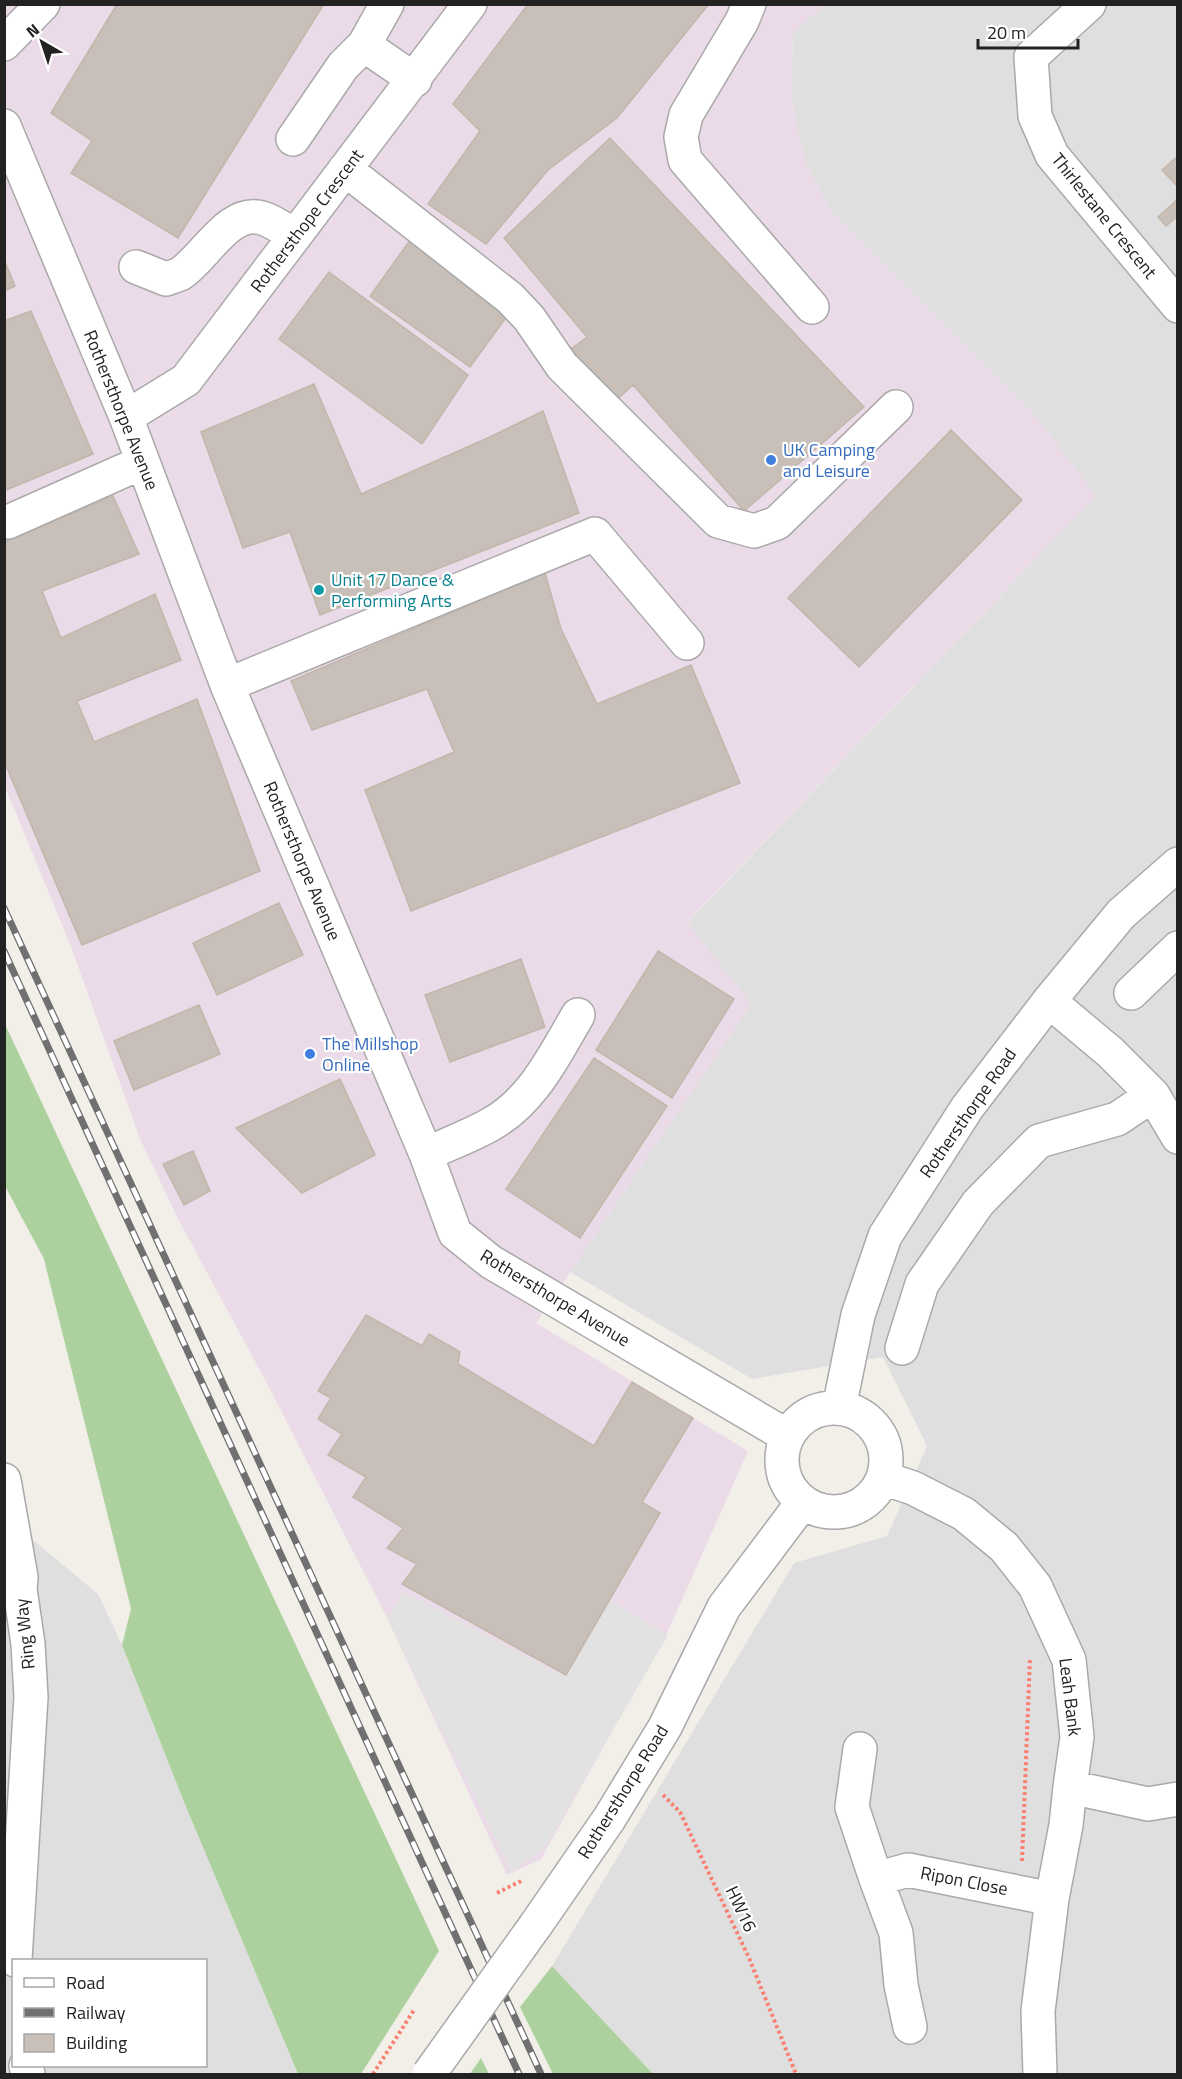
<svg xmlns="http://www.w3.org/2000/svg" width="1182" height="2079" font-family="'Titillium Web',sans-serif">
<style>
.residential{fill:#e0dfdf;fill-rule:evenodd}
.industrial{fill:#ebdbe8}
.forest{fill:#add19e}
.parking{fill:#e2e2e2}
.building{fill:#c7bfb8;stroke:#c4b6ab;stroke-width:1.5}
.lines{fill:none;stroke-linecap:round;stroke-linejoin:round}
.minor-casing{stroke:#a9a9a9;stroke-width:36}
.path{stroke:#fa8072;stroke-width:4;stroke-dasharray:3 3;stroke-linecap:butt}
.minor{stroke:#fff;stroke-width:33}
.rail-casing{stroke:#707070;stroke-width:7}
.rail{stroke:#fff;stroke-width:4.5;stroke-dasharray:14;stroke-linecap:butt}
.minor-bridge-casing{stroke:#a9a9a9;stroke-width:36;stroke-linecap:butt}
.minor-bridge{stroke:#fff;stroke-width:33}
.shop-dot{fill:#3f7fe0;stroke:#fff;stroke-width:2}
.culture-dot{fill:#0f9aa8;stroke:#fff;stroke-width:2}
.labels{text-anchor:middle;stroke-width:4.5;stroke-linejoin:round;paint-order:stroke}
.street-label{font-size:18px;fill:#222;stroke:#fff}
.shop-label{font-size:18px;fill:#366cbe;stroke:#fff;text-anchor:start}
.culture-label{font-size:18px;fill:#0d838f;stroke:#fff;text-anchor:start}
</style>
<rect width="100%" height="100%" fill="#f2efe9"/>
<path class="residential" d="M824,5H1177V2074H653L552,1966L794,1563L887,1536L927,1446L883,1357L752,1379L570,1272L751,1004L687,923L1096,496L1034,414L831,211L805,162L791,98L793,33Z
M4,1516L98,1594L122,1645L184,1802L298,2074H5ZM14,1960H206V2066H14Z"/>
<path class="industrial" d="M4,5H824L793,33L791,98L805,162L831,211L1034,414L1096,496L687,922L751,1004L536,1323L748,1451L669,1629L541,1859L507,1875L387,1618L271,1391L177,1217L140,1139L70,944L5,787Z"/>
<path class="forest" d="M4,1022L439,1951L361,2074H298L184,1802L122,1645L131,1609L44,1259L5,1186Z
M552,1966L653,2074H553L520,2007Z
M481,2058L489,2074H470Z"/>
<path class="parking" d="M404,1592L562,1675L608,1599L668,1635L543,1850L511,1871L387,1618Z"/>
<path class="building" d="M117,4H324L178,238L71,173L92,141L51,113Z
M528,4H709L617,118L548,170L486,244L428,204L480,131L453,104Z
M610,138L864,407L744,511L633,385L610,406L567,352L587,337L504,238Z
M1178,156V187L1162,170Z
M1178,199V216L1166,226L1158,217Z
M413,236L513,308L470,367L370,296Z
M4,259L15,286L4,291Z
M329,272L468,375L422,444L279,339Z
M31,311L93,454L4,491V321Z
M314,384L361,494L490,437L543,411L579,513L320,615L290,532L243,548L201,432Z
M951,430L1022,500L859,667L788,598Z
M113,496L139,554L42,591L61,638L155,594L181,660L77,701L94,742L197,699L260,871L82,945L4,761V542Z
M545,573L561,629L597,704L691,665L740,783L411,911L365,790L454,752L427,689L312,730L291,681Z
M279,903L303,955L217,995L193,943Z
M658,951L734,999L672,1098L596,1050Z
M521,959L545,1027L450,1062L425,995Z
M199,1005L220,1054L134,1090L114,1041Z
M594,1058L667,1106L580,1238L506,1189Z
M340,1079L375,1155L302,1193L236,1128Z
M193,1151L210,1191L184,1205L163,1164Z
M366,1315L422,1346L429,1334L460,1352L458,1364L594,1446L632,1382L693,1418L642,1502L660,1513L566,1675L402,1584L417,1564L387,1548L403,1528L353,1497L366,1477L328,1455L342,1434L318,1419L331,1398L318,1391Z"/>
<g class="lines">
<g class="minor-casing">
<path id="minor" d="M749,4L742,21L686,115L681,137L685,160L812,307
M1089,4L1031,57L1035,116L1052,155L1178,306
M4,44L43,4
M364,45L387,4
M4,126L126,417L227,685L426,1154L455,1233L491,1262L787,1436
M293,139L343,66L364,45L415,80
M345,169L510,298L529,318L562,366L718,521L754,531L777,523L896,407
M136,267L166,279C171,277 176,276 180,274C205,258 229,208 262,218C273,221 285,230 295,236
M126,417L186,380L470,4
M8,522L143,462
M227,685L595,534L687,643
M1131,993L1178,948
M1049,1001L1110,1052L1153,1095L1178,1137
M426,1154C448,1144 473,1135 493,1123C534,1099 555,1054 578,1015
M902,1348L922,1284L978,1203L1039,1141L1117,1119L1153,1095
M839,1408L858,1315L885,1236L967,1108L1049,1001L1121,914L1178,864
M782 1460a52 52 0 1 1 104 0a52 52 0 1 1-104 0Z
M883,1478L913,1488L964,1514L1004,1547L1035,1586L1069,1660L1077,1737L1070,1787L1066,1825L1052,1899L1038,2011L1040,2074
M4,1480L21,1577L20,1589L28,1644L31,1697L15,1960
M860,1749L852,1807L876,1879L896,1933L901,1985L910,2027
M1070,1787L1148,1804L1178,1799
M876,1879L908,1870L1052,1899
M535,1926L609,1819L665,1727L724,1607L803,1502
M26,2066L28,2074"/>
</g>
<path class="path" d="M663,1795L680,1812L749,1958L796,2074
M1022,1861L1030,1658
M497,1893L523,1880
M373,2074L414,2010"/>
<use href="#minor" class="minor"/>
<g class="rail-casing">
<path id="rail" d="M4,908L541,2074
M4,951L519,2074"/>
</g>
<use href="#rail" class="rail"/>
<g class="minor-bridge-casing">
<path id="minor-bridge" d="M429,2074L535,1926"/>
</g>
<use href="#minor-bridge" class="minor-bridge"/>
</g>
<g class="shop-dot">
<circle cx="771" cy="460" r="6"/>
<circle cx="310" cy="1054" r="6"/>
</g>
<circle class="culture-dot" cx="319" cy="590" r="6"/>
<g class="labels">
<g class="street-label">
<text transform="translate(1104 216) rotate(51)" y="6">Thirlestane Crescent</text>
<text transform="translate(307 221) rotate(-53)" y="6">Rothersthope Crescent</text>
<text transform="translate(121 410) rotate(68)" y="6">Rothersthorpe Avenue</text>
<text transform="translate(302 861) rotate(67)" y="6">Rothersthorpe Avenue</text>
<text transform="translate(968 1113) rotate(-55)" y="6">Rothersthorpe Road</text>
<text transform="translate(555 1298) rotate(31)" y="6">Rothersthorpe Avenue</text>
<text transform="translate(25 1634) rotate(-96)" y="6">Ring Way</text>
<text transform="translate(1070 1697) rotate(83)" y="6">Leah Bank</text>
<text transform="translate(623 1792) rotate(-58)" y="6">Rothersthorpe Road</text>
<text transform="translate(964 1881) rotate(11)" y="6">Ripon Close</text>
<text transform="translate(741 1909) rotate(65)" y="6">HW16</text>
</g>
<g class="shop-label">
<text x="783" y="456">UK Camping<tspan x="783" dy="21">and Leisure</tspan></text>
<text x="322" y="1050">The Millshop<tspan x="322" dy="21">Online</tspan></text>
</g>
<g class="culture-label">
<text x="331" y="586">Unit 17 Dance &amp;<tspan x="331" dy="21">Performing Arts</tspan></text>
</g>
</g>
<rect width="1182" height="2079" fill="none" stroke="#222222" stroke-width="12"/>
<rect x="12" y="1959" width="195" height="108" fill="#ffffff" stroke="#a7a7a7" stroke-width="1.5"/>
<rect x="24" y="1978" width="30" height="9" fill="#ffffff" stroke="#a7a7a7" stroke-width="1.5"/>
<text x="66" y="1989" font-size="18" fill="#222222">Road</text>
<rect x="24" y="2008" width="30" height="9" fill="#707070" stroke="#a7a7a7" stroke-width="1.5"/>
<text x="66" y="2019" font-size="18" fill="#222222">Railway</text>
<rect x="24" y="2034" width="30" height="18" fill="#c7bfb8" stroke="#a7a7a7" stroke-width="1.5"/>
<text x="66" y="2049" font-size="18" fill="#222222">Building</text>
<g transform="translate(42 42) rotate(321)" stroke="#ffffff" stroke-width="4.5" paint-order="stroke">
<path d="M0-4.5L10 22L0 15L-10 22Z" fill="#222222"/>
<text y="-9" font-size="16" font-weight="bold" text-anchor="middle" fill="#222222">N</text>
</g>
<path d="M978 39v9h100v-9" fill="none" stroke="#222222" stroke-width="3"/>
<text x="987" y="39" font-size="18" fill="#222222" stroke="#ffffff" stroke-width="4.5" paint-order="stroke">20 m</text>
</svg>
